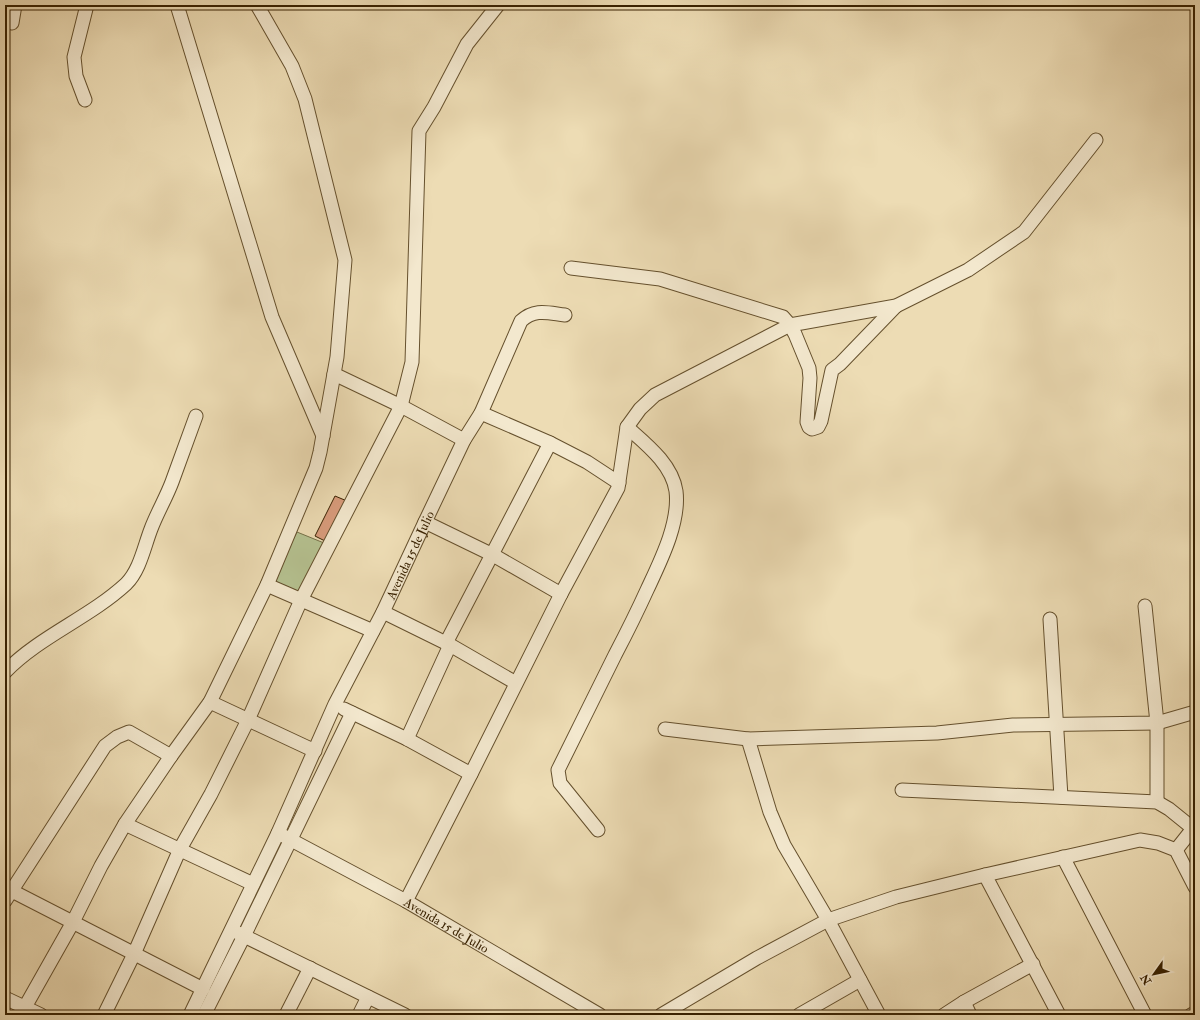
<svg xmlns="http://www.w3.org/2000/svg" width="1200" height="1020" font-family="'IM FELL Double Pica',serif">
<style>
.green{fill:#b5c190;stroke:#767148}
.building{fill:#d89b7b;stroke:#382100}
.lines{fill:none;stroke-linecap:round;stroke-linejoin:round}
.minor-casing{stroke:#65502d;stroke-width:15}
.minor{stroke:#f3e8ce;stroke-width:13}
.labels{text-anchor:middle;stroke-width:3.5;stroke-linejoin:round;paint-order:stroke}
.street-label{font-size:13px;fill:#382100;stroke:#f3e8ce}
</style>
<rect width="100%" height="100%" fill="#eddcb4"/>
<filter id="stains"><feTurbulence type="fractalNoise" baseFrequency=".005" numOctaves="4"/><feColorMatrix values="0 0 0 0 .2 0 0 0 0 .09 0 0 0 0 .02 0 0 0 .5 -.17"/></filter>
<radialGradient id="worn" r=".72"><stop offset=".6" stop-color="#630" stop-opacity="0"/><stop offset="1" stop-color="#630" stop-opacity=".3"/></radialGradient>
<path class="green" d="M297,532L324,543L300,592L272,580Z"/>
<path class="building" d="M335,496L347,501L327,542L315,536Z"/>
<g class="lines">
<g class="minor-casing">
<g id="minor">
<path d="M177,5L272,317L323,436"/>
<path d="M12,23L15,5"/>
<path d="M85,100L76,76L74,57L87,5"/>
<path d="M571,268L660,279L783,317L790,325L795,334L809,368L810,378L807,422L809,427L812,429L818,427L821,421L832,370L840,364L896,306"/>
<path d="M334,374L401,406L464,440"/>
<path d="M481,413L550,443L587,462L619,483"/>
<path d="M425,522L493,555L561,594"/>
<path d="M267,585L373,631"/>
<path d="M1145,606L1157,723V802"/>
<path d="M383,612L450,645L516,683"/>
<path d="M1050,619L1061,797"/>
<path d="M446,643L550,443"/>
<path d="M5,672C40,636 89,618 126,584C140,570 144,547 151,529C157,513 166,498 172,482C180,460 188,438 196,416"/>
<path d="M210,702L315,751"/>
<path d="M344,709L407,739L471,774"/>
<path d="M665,729L748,739L937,733L1013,725L1157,723L1195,712"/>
<path d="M407,739L450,645"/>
<path d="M748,739L770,812L784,845L828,920L879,1015"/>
<path d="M902,790L1157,802L1169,809L1195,830"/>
<path d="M125,824L253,884"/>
<path d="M598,830L560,783L558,770C577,732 596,693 615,655C626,634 637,612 647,590C660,562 680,523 676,491C672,464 646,444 627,427"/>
<path id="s1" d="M278,833L406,901L600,1015"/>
<path d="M1176,850L1195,826"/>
<path d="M1063,857L1145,1015"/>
<path d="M985,875L1059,1015"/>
<path d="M12,891L203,989"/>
<path d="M5,901L105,746L117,737L129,732L171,756"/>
<path d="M406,901L471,774L561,594L618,488L627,427L640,409L655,395L790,325L896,306L968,270L1024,232L1096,140"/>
<path d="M236,932L405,1015"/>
<path d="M5,998L41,1015"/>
<path d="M964,1002L970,1015"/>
<path d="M25,1007L73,922L101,866L125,824L171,756L210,702L267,585L316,468L320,452L337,357L345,260L305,99L292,66L257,5"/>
<path d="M104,1015L134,954L180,849L211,794L248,720L301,600L401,406L412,362L419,131L434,107L467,44L498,5"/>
<path id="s2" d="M190,1015L278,833L335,704L383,612L425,522L464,440L481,413L521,321C535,308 548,313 565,315"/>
<path d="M204,1015L244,936L352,713"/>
<path d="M286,1015L310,968"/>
<path d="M359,1015L368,997"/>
<path d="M661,1015L757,958L828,920L896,897L985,875L1140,840L1158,843L1176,850L1195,887"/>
<path d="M799,1015L860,980"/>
<path d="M944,1015L964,1002L1033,964"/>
<path d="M1191,1015L1195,1013"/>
</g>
</g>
<use href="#minor" class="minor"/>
</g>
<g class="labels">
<g class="street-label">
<text dy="5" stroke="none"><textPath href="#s2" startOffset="510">Avenida 15 de Julio</textPath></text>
<text dy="5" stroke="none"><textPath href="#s1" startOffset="192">Avenida 15 de Julio</textPath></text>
</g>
</g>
<rect width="1200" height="1020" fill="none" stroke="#eddcb4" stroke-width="20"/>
<rect x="6" y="6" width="1188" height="1008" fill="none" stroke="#382100" stroke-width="2"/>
<rect x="10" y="10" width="1180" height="1000" fill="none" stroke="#382100"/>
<g transform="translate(1154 974) rotate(237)" stroke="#f3e8ce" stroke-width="3" paint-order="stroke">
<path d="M0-3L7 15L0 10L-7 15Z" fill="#382100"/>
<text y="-6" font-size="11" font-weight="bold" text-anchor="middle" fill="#382100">N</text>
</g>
<rect width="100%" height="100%" filter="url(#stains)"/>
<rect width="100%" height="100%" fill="url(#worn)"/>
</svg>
